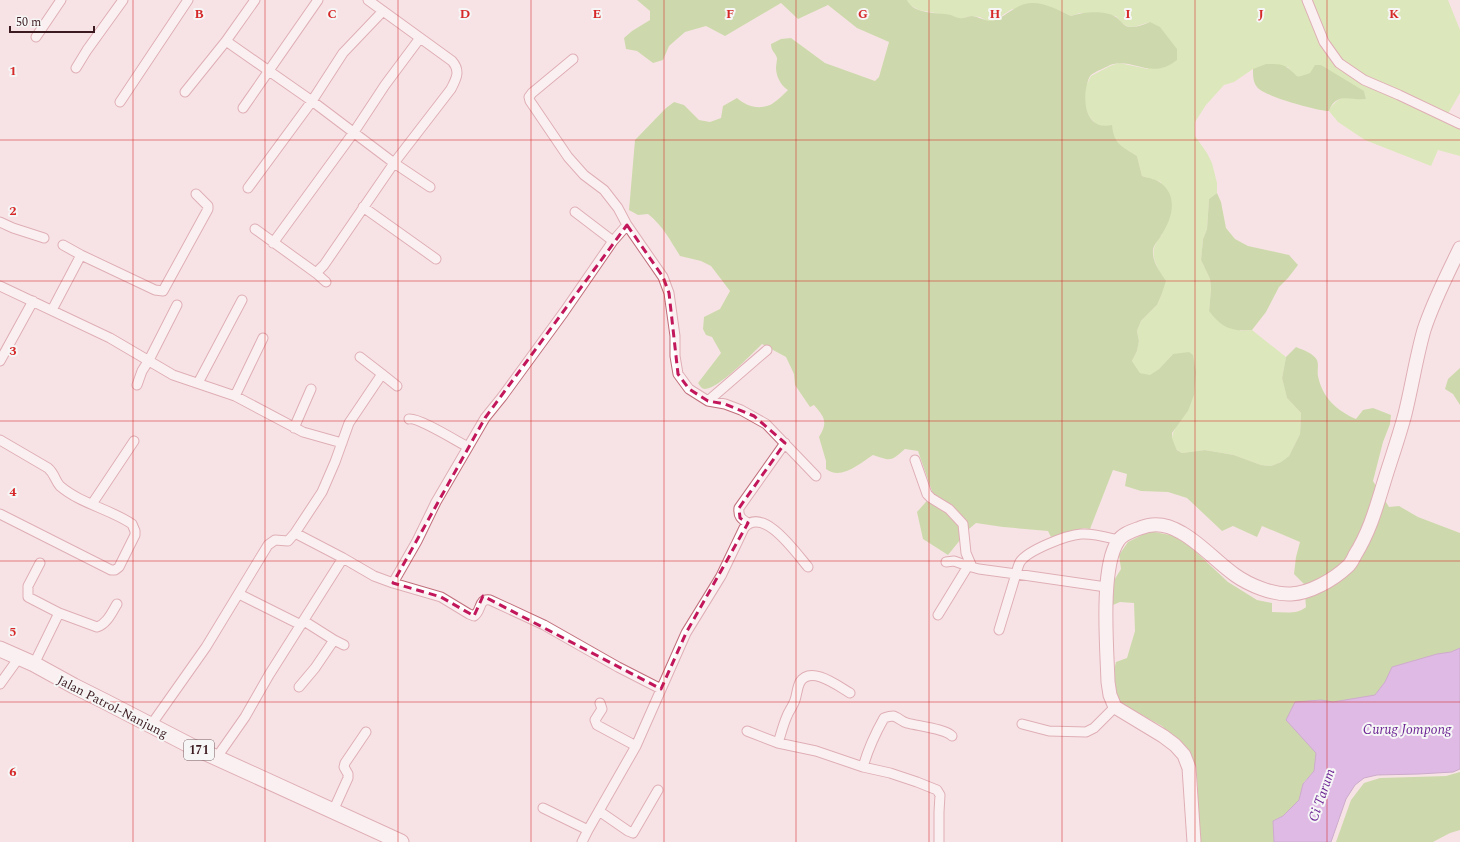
<svg xmlns="http://www.w3.org/2000/svg" width="1460" height="842" font-family="Spectral,serif">
<style>
.green{fill:#baed87}
.forest{fill:#9acd66}
.water{fill:#bf88e5;stroke:#9867aa}
.lines{fill:none;stroke-linecap:round;stroke-linejoin:round}
.street-casing{stroke:#c16e7b;stroke-width:11}
.secondary-casing{stroke:#c16e7b;stroke-width:15}
.primary-casing{stroke:#c16e7b;stroke-width:17}
.street{stroke:#fff;stroke-width:9}
.secondary{stroke:#fff;stroke-width:13}
.primary{stroke:#fff;stroke-width:15}
.marked{fill:none;stroke:#c2185b;stroke-width:3;stroke-dasharray:8 5;stroke-linejoin:round}
.grid{fill:none;stroke:#d62828;stroke-width:1;stroke-opacity:0.55}
.labels{text-anchor:middle;stroke-width:4;stroke-linejoin:round;paint-order:stroke}
.shield{fill:#f6f6f6;stroke:#745d60;stroke-width:1}
.shield-label{font-size:12px;font-weight:bold;fill:#3c1b20}
.street-label{font-size:13px;fill:#3c1b20;stroke:#f6f6f6}
.water-label{font-size:14px;font-style:italic;fill:#6e2795;stroke:#f6f6f6}
.grid-label{font-size:13px;text-anchor:middle;font-weight:bold;fill:#d62828;stroke:#f6f6f6;stroke-width:4;stroke-linejoin:round;paint-order:stroke}
</style>
<rect width="100%" height="100%" fill="#f7e3e5"/>
<path class="green" d="M907,0H1448L1460,30V93L1445,119L1460,128V156L1438,150L1431,166L1365,140L1338,122L1329,111C1331,105 1339,98 1346,97C1353,97 1359,100 1366,99L1364,91L1310,73L1300,77L1295,76L1288,67L1253,69L1234,82L1224,85L1206,105L1195,122V136L1207,153L1212,163L1217,183V193L1209,199L1207,229L1203,239L1201,260L1210,279L1211,289L1209,311L1241,331L1252,330L1286,357L1282,378L1287,398L1301,413L1300,434L1289,456L1281,462L1271,466L1261,465L1234,455L1205,450L1182,453C1161,441 1178,424 1188,411L1173,354L1159,369L1150,376L1140,373L1132,361L1137,351L1139,341L1137,331L1141,321L1157,305L1161,296L1165,282C1156,263 1146,253 1162,235L1161,182L1142,176L1137,156L1119,145L1106,127L1096,124L1089,116L1085,106V96L1086,86L1091,76L1110,66L1119,63L1148,69L1150,22C1133,27 1128,32 1116,16L1080,13L1071,16L1053,8L1012,9L995,20L989,22L980,17L970,16L960,19L952,16L919,10L910,5Z"/>
<path class="forest" d="M637,0H907C914,15 937,12 951,15C954,16 957,18 960,18C964,19 968,16 972,16C980,17 988,23 995,20C1008,15 1016,4 1031,3C1044,2 1059,10 1071,16C1082,12 1104,10 1114,16C1121,19 1123,28 1132,27C1138,27 1145,24 1150,22L1160,27L1177,49V60C1151,81 1133,57 1110,65C1105,68 1096,71 1091,75C1088,78 1087,85 1086,89C1083,108 1089,130 1112,125C1114,145 1122,146 1137,156L1142,176C1148,178 1157,179 1162,184C1178,197 1172,219 1162,234C1159,241 1152,245 1153,253C1153,263 1161,273 1166,281L1161,296L1157,305L1141,321L1137,331L1139,341L1137,351L1132,361L1140,373L1150,375L1159,369L1173,354L1189,352L1193,355L1196,372L1194,395L1188,411L1172,433V438L1175,446L1177,450L1182,453L1205,450L1234,455L1261,465L1271,466L1281,462L1289,456L1300,434L1301,413L1287,398L1282,378L1286,357L1296,347C1303,350 1313,353 1317,360C1319,365 1317,371 1318,376C1322,397 1337,411 1356,419L1363,410L1373,408L1391,415L1390,424L1383,442L1373,481L1389,507L1399,506L1418,517L1460,533V648L1451,652L1437,654L1392,667L1385,682L1375,695L1333,702L1321,700L1309,702L1286,720L1317,753L1314,771L1304,782L1299,800L1283,816L1273,821L1274,842H1200L1197,778L1185,749L1162,726L1127,707L1115,700L1111,682L1116,662L1127,658L1135,631L1134,603L1120,602L1113,605V582L1121,569L1119,555L1128,542L1150,531L1180,537L1228,582L1257,600L1272,603V612C1284,612 1297,615 1306,607L1304,584L1294,574L1296,557L1300,542L1262,526L1257,537L1233,526L1222,531L1187,498L1168,492L1141,491L1125,486L1127,474L1113,470L1090,529L1084,528L1051,537L1048,531L1003,527L976,523L969,529L948,555L923,539L917,512L933,494L918,451L905,449C890,462 891,461 873,455C860,463 841,481 826,469V461L819,437C828,422 825,418 814,405L810,407L795,385L794,374L786,357L762,344C752,354 718,389 705,389C702,389 700,386 698,383L721,353L712,337L706,335L703,329L704,317L720,309L730,291L711,266L701,261L680,256C670,240 663,226 648,214L638,215L629,210L635,140L666,108L674,102L684,105L699,120L710,122L721,118L723,106L737,98C746,106 758,110 770,105C776,102 783,95 788,90C781,86 776,76 776,68C776,65 777,61 777,58C775,52 771,51 771,44L781,39L791,38L825,63L875,81L879,77L889,42L857,28L828,5L798,19L781,3L725,36L706,26L685,32L669,46L663,60L653,63L637,51L626,49L624,38L632,31L650,20V11Z
M1266,64C1274,64 1282,63 1288,68C1300,77 1293,79 1310,73L1315,65H1321L1364,91L1366,99C1352,101 1336,91 1329,111C1318,111 1263,96 1257,87C1253,82 1253,76 1253,69Z
M1217,193L1221,202L1226,228L1235,239L1248,246L1289,255L1298,265L1288,278L1279,287L1266,312L1252,330C1231,332 1221,327 1209,311L1211,289L1210,279L1201,260L1203,239L1207,229L1209,199Z
M1460,368V405L1453,394L1445,389L1448,379Z
M1460,772V830L1450,833L1433,842H1336L1351,800L1364,783L1380,778L1446,776Z"/>
<path class="water" d="M1460,648V769L1453,772L1419,774L1377,775L1364,778L1355,785L1346,799L1331,842H1274L1273,821L1283,816L1299,800L1303,784L1314,771L1316,753L1286,720L1295,702L1321,700L1333,702L1375,695L1385,682L1392,667L1437,654L1451,652Z"/>
<g class="lines">
<g class="street-casing">
<path id="street" d="M1307,0L1324,42L1339,63L1364,80L1399,95L1460,124
M36,37L61,0
M226,41L312,101L394,163L430,187
M573,59L532,93L529,97L530,101L568,157L584,175L604,190L618,208L627,225L663,277L669,293L675,336V356L678,374L689,389L708,401L725,404L741,410L766,424L816,476
M76,68L87,50L123,0
M185,92L226,41L255,0
M120,102L188,0
M243,108L318,0
M248,188L312,101L343,53L383,11
M363,207L436,259
M575,212L613,241
M0,222L13,228L44,238
M255,229L316,273L324,265L394,163L451,89C456,79 461,71 452,61L368,0
M273,243L354,132L385,85L420,38
M63,245L81,255L155,290L163,291L208,209V206L196,194
M316,273L326,282
M0,286L110,338L173,375L235,396L303,432L342,443
M52,310L81,255
M360,357L382,374
M0,361L33,301
M198,383L242,300
M137,385L142,371L149,360L177,305
M235,396L263,338
M708,401L767,350
M409,419C418,417 458,442 468,447
M294,428L311,389
M0,440L48,468C55,474 55,481 60,486C81,504 110,509 132,524L135,531V535L119,567L115,570H111L0,514
M915,460L927,494L931,498L949,509L963,524L966,553L972,567
M92,504L134,441
M748,523C741,519 738,516 739,508L785,443
M295,533L343,558L374,576L393,583L441,597L469,614L474,616C482,611 478,598 490,600L544,625L618,667L661,689
M946,562L954,561L968,566
M393,583L417,541L436,502L485,418L502,397L564,312L613,241L627,225
M239,594L301,625
M59,613L97,627C107,624 112,612 117,604
M938,615L968,566L979,569L1016,574C1017,570 1018,566 1020,562C1028,550 1067,535 1081,534C1094,533 1106,537 1118,540
M999,630L1016,574L1106,587
M334,640L344,645
M34,664L59,613L28,597V586L40,563
M0,684L18,659
M299,687L315,668L334,640L304,621
M600,703L602,709L595,720L597,725L636,746
M1022,724L1049,731L1086,732L1094,728L1115,707
M151,725L206,647L268,545L275,540L288,541L295,533L322,492L335,462L349,423L382,374L397,386
M747,731L778,743L816,751L863,767L890,773L917,782L937,790L940,795L939,812V842
M778,743C781,734 783,725 787,716C789,711 793,706 795,700C797,694 797,688 800,682C811,665 838,686 850,693
M217,757L245,717L269,675L343,558
M863,767C868,749 875,734 884,718C887,717 890,716 893,716C898,717 902,722 907,723C918,726 946,729 952,736
M543,808L588,830L582,842
M333,811L348,778V774L344,767L345,763L366,732
M599,811L628,831L633,833L658,790
M588,830L636,746L686,633L721,576L744,528C763,505 796,553 808,567"/>
</g>
<g class="secondary-casing">
<path id="secondary" d="M1194,842L1189,768L1184,755L1175,745L1163,736L1115,707L1110,695L1108,682C1107,648 1100,568 1118,541C1122,534 1132,531 1140,528C1154,522 1169,525 1182,533C1200,543 1218,563 1235,575C1249,585 1273,595 1291,594C1310,593 1333,580 1347,567C1351,564 1353,559 1355,555C1370,531 1376,508 1384,482C1391,459 1399,437 1405,414C1412,386 1416,358 1424,330C1433,302 1447,275 1460,248"/>
</g>
<g class="primary-casing">
<path id="primary" d="M0,649L34,664L74,686L106,702L193,747L401,842"/>
</g>
<use href="#street" class="street"/>
<use href="#secondary" class="secondary"/>
<use href="#primary" class="primary"/>
</g>
<path d="M0 0H1460V842H0ZM627,225L663,277L669,293L678,374L689,389L708,401L725,404L754,416L785,443L739,508L740,518L748,523L686,633L661,689L483,596L474,616L441,597L393,583L485,418Z" fill="#f7e3e5" fill-opacity=".55" fill-rule="evenodd"/>
<path class="marked" d="M627,225L663,277L669,293L678,374L689,389L708,401L725,404L754,416L785,443L739,508L740,518L748,523L686,633L661,689L483,596L474,616L441,597L393,583L485,418Z"/>
<path class="grid" d="M133,0V842M265,0V842M398,0V842M531,0V842M664,0V842M796,0V842M929,0V842M1062,0V842M1195,0V842M1327,0V842M0,140H1460M0,281H1460M0,421H1460M0,561H1460M0,702H1460"/>
<g class="labels">
<rect class="shield" x="184" y="740" width="30" height="20" rx="3"/>
<g class="shield-label">
<text x="199" y="754">171</text>
</g>
<g class="street-label">
<text transform="translate(113 706) rotate(27)" y="5">Jalan Patrol-Nanjung</text>
</g>
<g class="water-label">
<text x="1407" y="734">Curug Jompong</text>
<text transform="translate(1321 795) rotate(-71)" y="5">Ci Tarum</text>
</g>
</g>
<g class="grid-label">
<text x="199" y="18">B</text>
<text x="332" y="18">C</text>
<text x="465" y="18">D</text>
<text x="597" y="18">E</text>
<text x="730" y="18">F</text>
<text x="863" y="18">G</text>
<text x="995" y="18">H</text>
<text x="1128" y="18">I</text>
<text x="1261" y="18">J</text>
<text x="1394" y="18">K</text>
<text x="13" y="75">1</text>
<text x="13" y="215">2</text>
<text x="13" y="355">3</text>
<text x="13" y="496">4</text>
<text x="13" y="636">5</text>
<text x="13" y="776">6</text>
</g>
<path d="M10 26v6h84v-6" fill="none" stroke="#3c1b20" stroke-width="2"/>
<text x="16" y="26" font-size="12" fill="#3c1b20" stroke="#f6f6f6" stroke-width="3" paint-order="stroke">50 m</text>
</svg>
